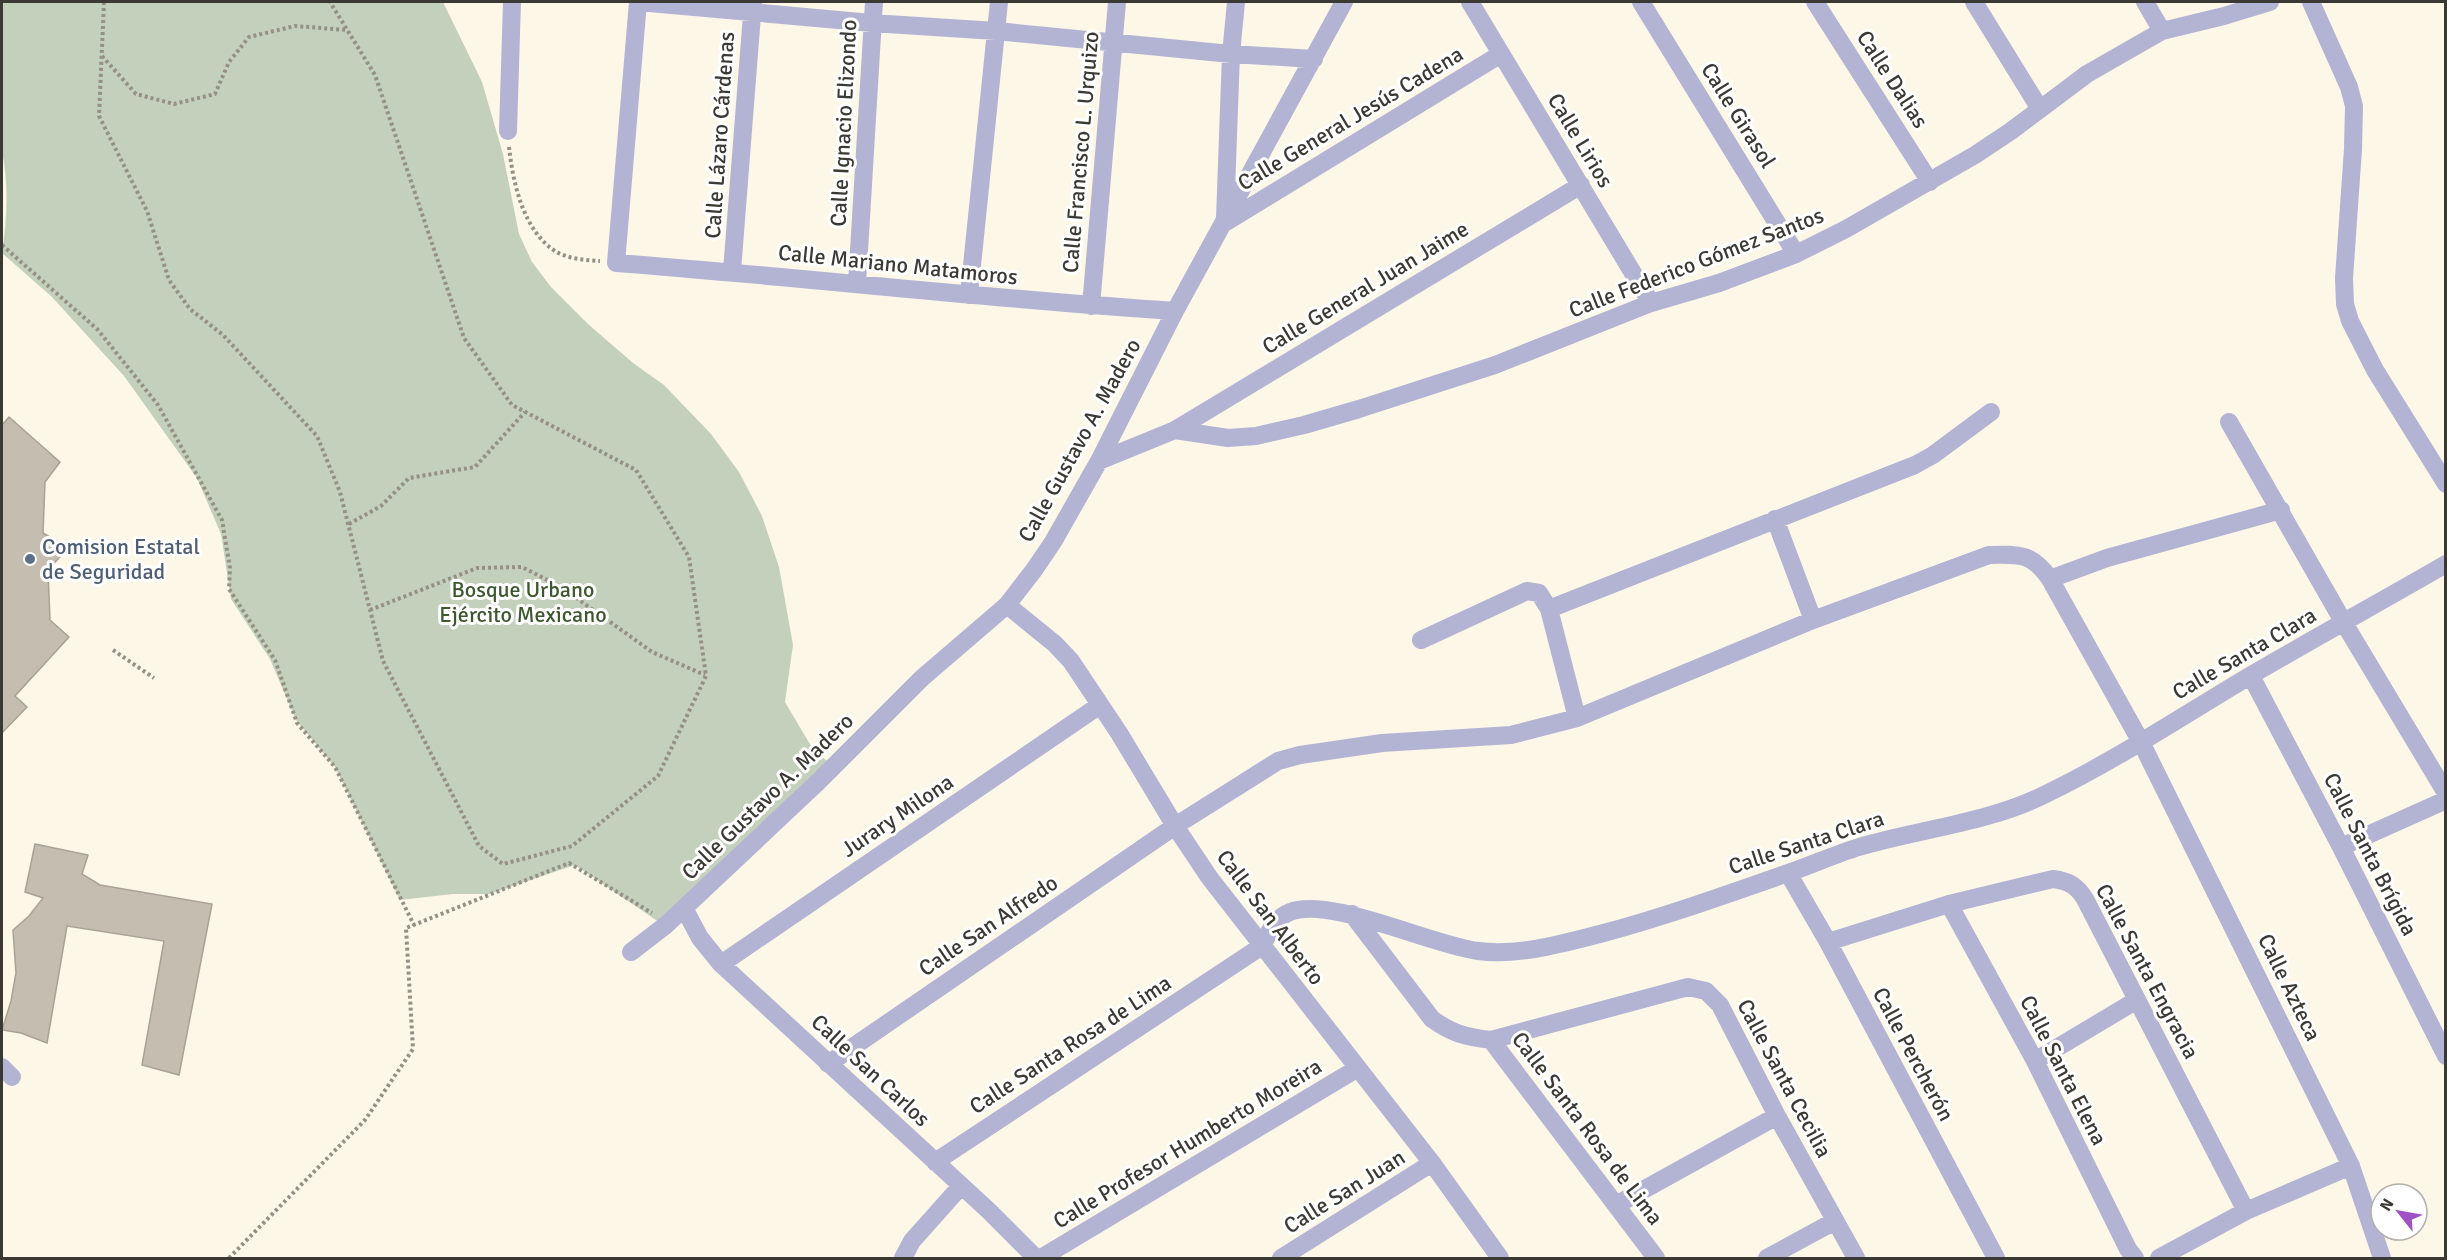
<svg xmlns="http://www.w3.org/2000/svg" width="2447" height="1260" font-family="Signika,sans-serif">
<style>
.green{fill:#c3d0bc}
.building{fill:#c6bdb1;stroke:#aaa195;stroke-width:1.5}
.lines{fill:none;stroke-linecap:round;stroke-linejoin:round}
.path{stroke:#949086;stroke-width:4;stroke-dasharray:3 3;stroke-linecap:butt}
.minor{stroke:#b3b3d4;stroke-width:18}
.service-dot{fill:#5c6f8a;stroke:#fff;stroke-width:2}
.labels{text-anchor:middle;stroke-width:6;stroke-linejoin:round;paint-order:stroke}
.street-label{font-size:22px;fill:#3b3933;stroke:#fff}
.service-label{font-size:22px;fill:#4e5e75;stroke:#fff;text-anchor:start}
.park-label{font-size:22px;fill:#3d572e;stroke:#fff}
</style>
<rect width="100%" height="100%" fill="#fdf7e8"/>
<path class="green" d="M2,2H443L482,82L503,154L519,234L532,262L551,287L588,324L633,363L664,385L711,434L739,472L762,516L779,567L793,645L785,702L811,746L829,763L672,931L575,865L489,894H453L400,900L335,767L296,720L270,659L231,599L221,534L197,478L124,376L52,297L2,253C7,218 9,186 2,151Z"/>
<path class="building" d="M9,417L60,462L45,482L43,533L68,548L48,570L50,620L69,637L15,696L27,707L2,733V425Z
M35,844L88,855L82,874L100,885L212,904L179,1075L142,1065L164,941L67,926L47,1043L21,1033L2,1030L11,1001L16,973L13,930L29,916L43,898L25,892Z"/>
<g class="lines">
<path class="path" d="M104,2L99,116L147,211L169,280L190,309L223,335L317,436L340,492L383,661L479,846L503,864L572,846L658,776L706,676L689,557L636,470L512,405L464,338L375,75L330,2
M102,56L136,94L174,104L215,94L229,62L249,37L295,26L347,30
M509,147C513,183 523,230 555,251C568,259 585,260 600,261
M2,245L98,330L158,405L222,520L230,568L229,589L275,660L297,723L335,767L414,925
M349,524L381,506L409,478L475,467L525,412
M370,610L477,568L522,567L561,587L652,652L705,675
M113,650L154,678
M229,1258L365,1120L413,1049L406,928L569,863L652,913"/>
<path class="minor" d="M638,2L616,263C802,277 988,299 1175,311
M638,2L872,23L996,31L1231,54L1314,59
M1470,2L1651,303
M1641,2L1796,254
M1815,2L1930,182
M1974,2L2040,109
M2145,2L2162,31
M2311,2L2349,87L2354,106L2353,149L2344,278L2345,304L2350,321L2375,370L2446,484
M508,131L512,2
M1225,218L1231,54L1236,2
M1226,222L1501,54
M732,271L753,2
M857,284L874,2
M969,295L999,2
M1091,306L1117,2
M2229,422L2344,623L2446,793
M1175,430L1581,185
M1099,461L1175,430L1228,438L1256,436L1304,425L1359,409L1495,365L1651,303L1719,283L1796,254L1846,229L1975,155L2011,131L2087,74L2162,31L2224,16L2270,2
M1775,519L1813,620
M2050,579L2107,558L2281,510
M1007,605L1055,644L1071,661L1119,733L1175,826L1209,877L1432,1163L1500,1258
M1549,609L1915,465L1933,455L1991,412
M1421,640L1527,591L1539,593L1549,609L1577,718
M2251,676L2341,847L2446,1056
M2341,847L2446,800
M1788,873L1828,942L1996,1258
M1949,904L2035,1061L2128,1249L2135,1258
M684,908L700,938L721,964L989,1211L1036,1258
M1352,914L1432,1019C1453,1034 1466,1037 1491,1040L1656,1258
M1828,942L1949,904L2053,879C2069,881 2077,886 2085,899L2246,1211
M631,952L666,925L818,782L922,678L1007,605L1034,570L1053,542L1099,461L1175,311L1344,2
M721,964L1100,705
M1491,1040L1688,987L1706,991L1720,1005L1777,1116L1856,1258
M2035,1061L2137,1000
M828,1064L1175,826L1278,761L1300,755L1382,743L1511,735L1577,718L1813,620L1989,555C2019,554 2032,553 2050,579L2141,742L2351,1166L2382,1258
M2,1067L12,1077
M935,1162L1262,946C1269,932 1275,918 1290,912C1329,896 1431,945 1478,951C1519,956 1561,944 1600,934C1664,917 1728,894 1791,872C1814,864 1836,854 1859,847C1920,829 1988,823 2046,794C2116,760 2181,717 2248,677C2313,639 2380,602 2446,564
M1616,1205L1777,1116
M903,1258L912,1241L961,1186
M1041,1258L1358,1068
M1281,1258L1432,1163
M1767,1258L1835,1221
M2159,1258L2246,1211L2351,1166"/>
</g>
<circle class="service-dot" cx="30" cy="559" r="6"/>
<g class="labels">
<g class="street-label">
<text transform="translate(1893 79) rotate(57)" y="8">Calle Dalias</text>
<text transform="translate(1739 115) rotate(58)" y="8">Calle Girasol</text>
<text transform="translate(1350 118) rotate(-31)" y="8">Calle General Jesús Cadena</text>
<text transform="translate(843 123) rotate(-87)" y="8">Calle Ignacio Elizondo</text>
<text transform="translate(719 135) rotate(-86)" y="8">Calle Lázaro Cárdenas</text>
<text transform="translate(1581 140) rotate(59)" y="8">Calle Lirios</text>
<text transform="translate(1080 152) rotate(-85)" y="8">Calle Francisco L. Urquizo</text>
<text transform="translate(1696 262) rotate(-21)" y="8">Calle Federico Gómez Santos</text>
<text transform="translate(898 264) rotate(6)" y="8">Calle Mariano Matamoros</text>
<text transform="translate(1365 287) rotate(-31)" y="8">Calle General Juan Jaime</text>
<text transform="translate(1079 440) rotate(-61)" y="8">Calle Gustavo A. Madero</text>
<text transform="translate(2244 653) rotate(-30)" y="8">Calle Santa Clara</text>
<text transform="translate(767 796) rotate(-44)" y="8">Calle Gustavo A. Madero</text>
<text transform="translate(897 815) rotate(-34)" y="8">Jurary Milona</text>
<text transform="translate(1806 842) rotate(-18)" y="8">Calle Santa Clara</text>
<text transform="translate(2371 854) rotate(63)" y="8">Calle Santa Brígida</text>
<text transform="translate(1271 917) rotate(53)" y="8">Calle San Alberto</text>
<text transform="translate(988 925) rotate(-34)" y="8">Calle San Alfredo</text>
<text transform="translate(2148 971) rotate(62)" y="8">Calle Santa Engracia</text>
<text transform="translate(2290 987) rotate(64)" y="8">Calle Azteca</text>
<text transform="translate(1070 1044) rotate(-33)" y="8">Calle Santa Rosa de Lima</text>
<text transform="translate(1914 1054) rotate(62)" y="8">Calle Percherón</text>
<text transform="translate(871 1070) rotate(43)" y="8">Calle San Carlos</text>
<text transform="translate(2064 1070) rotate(63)" y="8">Calle Santa Elena</text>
<text transform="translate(1785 1078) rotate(62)" y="8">Calle Santa Cecilia</text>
<text transform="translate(1588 1128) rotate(53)" y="8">Calle Santa Rosa de Lima</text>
<text transform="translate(1187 1143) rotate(-31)" y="8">Calle Profesor Humberto Moreira</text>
<text transform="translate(1344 1191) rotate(-32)" y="8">Calle San Juan</text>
</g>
<g class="service-label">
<text x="42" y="554">Comision Estatal<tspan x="42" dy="25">de Seguridad</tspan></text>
</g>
<g class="park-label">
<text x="523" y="597">Bosque Urbano<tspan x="523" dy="25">Ejército Mexicano</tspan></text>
</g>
</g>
<rect width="2447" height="1260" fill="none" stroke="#3b3933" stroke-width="6"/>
<g transform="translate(2399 1212) rotate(301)"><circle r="28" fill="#ffffff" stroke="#b1b0ad" stroke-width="1.5"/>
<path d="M0-4.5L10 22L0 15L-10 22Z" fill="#a052c4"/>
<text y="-9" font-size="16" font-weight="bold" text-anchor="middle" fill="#3b3933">N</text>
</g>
</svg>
